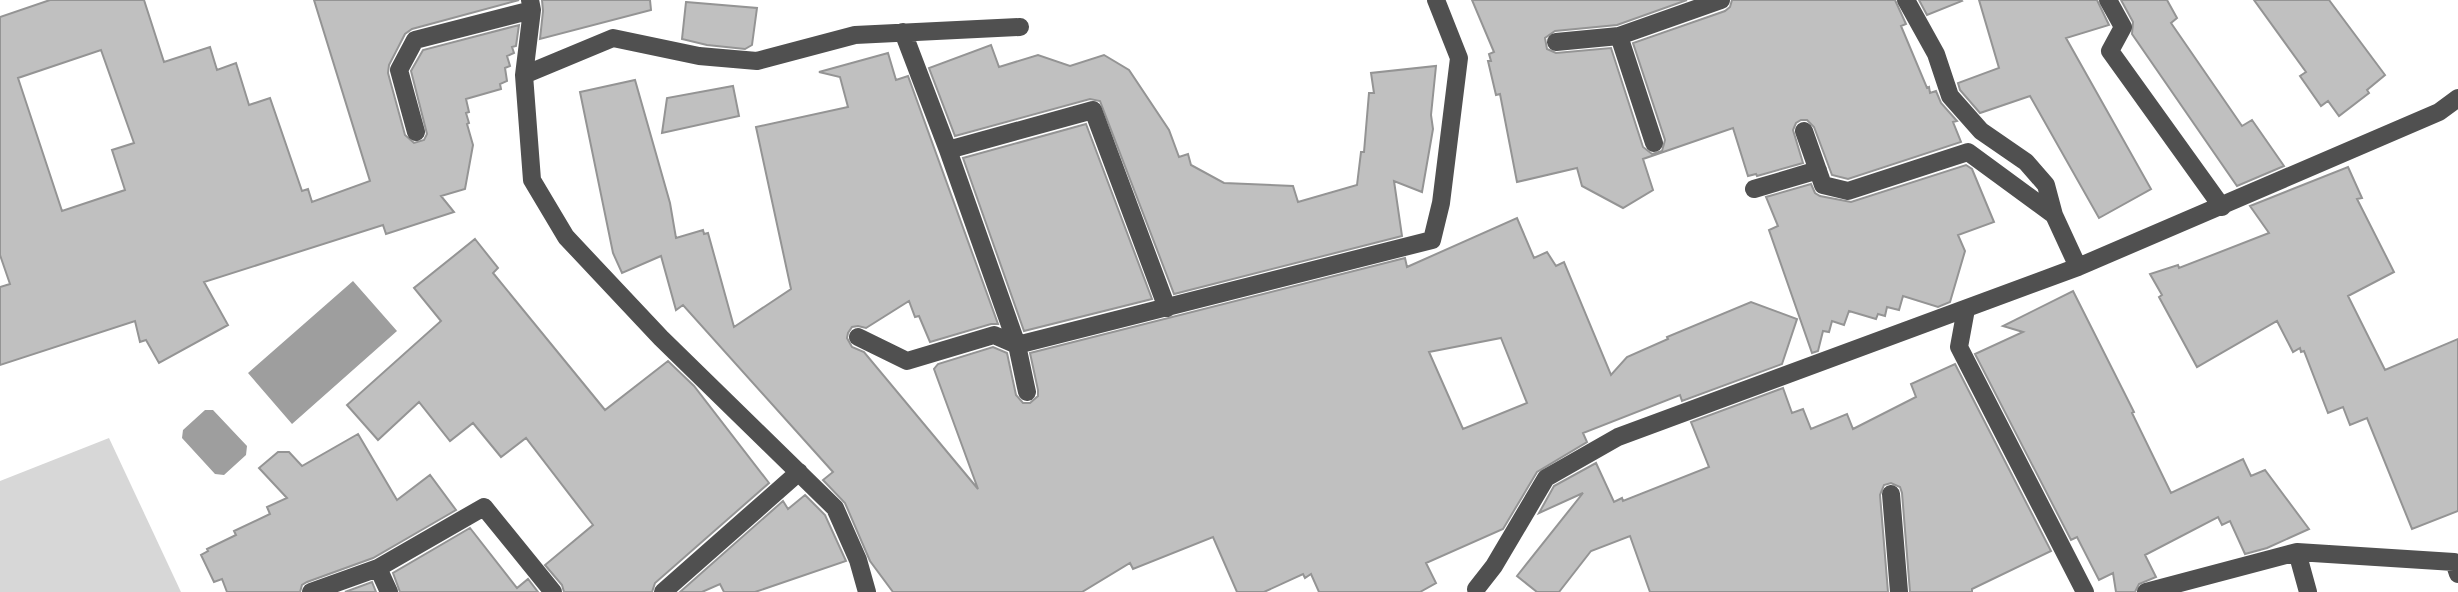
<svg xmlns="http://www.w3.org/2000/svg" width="2458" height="592" font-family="'Source Sans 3',sans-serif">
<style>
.green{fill:#d7d7d7}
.water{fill:#9e9e9e}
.building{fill:#c0c0c0;stroke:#949494;stroke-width:2;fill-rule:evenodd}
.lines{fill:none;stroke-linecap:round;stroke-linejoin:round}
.minor{stroke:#505050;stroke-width:18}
</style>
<rect width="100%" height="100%" fill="#fff"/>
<path class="green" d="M109,438L181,592H0V481Z"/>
<path class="water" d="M353,281L397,331L292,424L248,373Z
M205,410H213L247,446L246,455L224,475L215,474L182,438L183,430Z"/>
<path class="building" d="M50,0H144L164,62L210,47L217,70L236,63L249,105L270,98L302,191L308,189L312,202L370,181L314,0H519L412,29L405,34L389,65L388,73L405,135L414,143L424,140L427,134L411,71L423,50L519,25L516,46L512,47L514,53L507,56L510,66L505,68L507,81L500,84L501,89L466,99L469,112L466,113L469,123L467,124L473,145L465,189L441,196L454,212L386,234L383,225L204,282L228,325L159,363L146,340L140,342L135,321L0,365V287L10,284L0,255V17ZM101,50L134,143L112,150L125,190L62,211L18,78Z
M542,0H650L651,10L540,39L543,11Z
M1472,0H1687L1617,25L1555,31L1545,38L1547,49L1556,53L1611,48L1643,147L1652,154L1662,151L1665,140L1633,43L1725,11L1730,7L1732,0H1895L1906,24L1901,26L1927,88L1929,87L1930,93L1936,91L1941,103L1957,121L1953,122L1961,142L1848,179L1832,175L1814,127L1807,120H1801L1796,123L1793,130L1803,163L1757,176L1756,174L1748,176L1733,128L1643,159L1653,190L1623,208L1582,186L1577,168L1517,182L1500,94L1496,95L1488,61H1491L1489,54L1494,52Z
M1919,0H1961L1962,1L1927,15Z
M1979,0H2097L2109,25L2066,38L2151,189L2099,218L2030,96L1980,113L1960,90L1958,83L1999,68Z
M2121,0H2167L2177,18L2171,23L2242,126L2252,120L2284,166L2237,186L2132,34L2133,22Z
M2254,0H2329L2385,75L2367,90L2369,93L2339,116L2328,101L2321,106L2300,76L2306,72Z
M686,2L757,8L752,45L745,49L707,45L682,39Z
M991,45L999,67L1038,55L1070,66L1104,55L1129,70L1169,130L1179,157L1188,154L1191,165L1224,183L1293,186L1298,202L1357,185L1361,152H1364L1369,93H1374L1371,73L1436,66L1431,115L1433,129L1422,192L1394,181L1402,236L1174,294L1100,101L1090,99L955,136L929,68Z
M888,53L896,80L908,76L998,324H991L930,342L919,316L915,317L909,301L866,328L858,326L852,327L848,333L847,338L852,347L864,352L978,489L934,369L938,364L993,347L1007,353L1016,395L1023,403H1030L1038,396V390L1030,353L1405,258L1407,267L1517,218L1534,258L1547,252L1556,266L1564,262L1611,375L1627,357L1668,339L1667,337L1751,302L1797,319L1782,364L1682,401L1680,395L1583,433L1587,442L1537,472L1503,529L1426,563L1436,583L1420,592H1319L1311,574L1305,578L1303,574L1264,592H1237L1213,537L1133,569L1130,563L1082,592H893L870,561L845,503L823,480L833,472L683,305L676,310L661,256L622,273L613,253L580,92L635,80L670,203L676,238L703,230L704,234L708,233L734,327L791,289L756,127L848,107L840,77L819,72ZM1501,338L1527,403L1463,429L1429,352Z
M733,86L739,116L662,133L667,98Z
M1086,124L1152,299L1024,331L963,158Z
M1966,165L1972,169L1994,222L1958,235L1965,251L1950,302L1938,307L1903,296L1899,310L1887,307L1885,316L1878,314L1876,319L1849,311L1844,325L1832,321L1829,332L1823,331L1818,351L1812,353L1769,230L1778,226L1766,197L1811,184L1815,193L1820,196L1851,202Z
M2348,167L2362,198L2357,199L2394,272L2348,296L2385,370L2458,339V511L2412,529L2367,418L2350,425L2343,407L2328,413L2304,351L2301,352L2300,348L2293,352L2277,321L2197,367L2159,297L2162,295L2150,274L2178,265L2179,268L2269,233L2250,206Z
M475,239L498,268L493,273L605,410L668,361L694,386L769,483L655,583L652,592H564L562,585L545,565L593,525L526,438L501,457L473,423L450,441L419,402L378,440L347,405L441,321L414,288Z
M2073,291L2134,412L2132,413L2171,493L2243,459L2251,476L2265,470L2309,529L2267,548L2245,554L2230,521L2222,525L2218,517L2145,555L2156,577L2139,584L2135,592H2116L2113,573L2099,580L2077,537L2071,540L1975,354L2023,332L2003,326Z
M1955,364L2051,551L1972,589V592H1910L1902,493L1900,487L1891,483L1884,485L1880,495L1888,592H1650L1630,536L1591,551L1559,592H1537L1517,576L1583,493L1539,513L1554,486L1596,463L1614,502L1622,498L1623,501L1709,467L1691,422L1783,388L1792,413L1803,409L1811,429L1847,414L1853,429L1916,397L1911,384Z
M358,434L397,500L430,475L456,510L373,558L307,582L302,585L300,592H227L222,579L214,582L201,555L208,551L207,549L236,535L234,531L270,514L267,507L287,498L259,468L278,452H289L302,466Z
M805,495L825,515L846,561L755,592H724L720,584L702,592H680L783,501L788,509Z
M470,528L517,588L528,579L538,592H400L393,573Z
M372,582L376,592H345Z"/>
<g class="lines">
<path class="minor" d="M530,0L532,10L524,75L532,180L566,237L661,338L835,508L858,560L867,592
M1906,0L1936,54L1950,96L1981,131L2026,162L2046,185L2054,215L2078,267
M2108,0L2123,27L2110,51L2222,207
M903,32L948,150L1017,345L1027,392
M1619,36L1654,143
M1556,42L1619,36L1721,0
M524,75L613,38L699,56L757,61L855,35L1020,27
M1804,131L1823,185L1848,191L1968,152L2054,215
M416,132L399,70L415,40L532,10
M948,150L1093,110L1167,308
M1754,189L1818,170
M1966,309L1959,347L2085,592
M858,337L907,361L994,335L1017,345L1432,240L1441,203L1459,58L1436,0
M1891,494L1899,592
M2297,552L2308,592
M378,568L389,592
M1476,589L1494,566L1546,478L1618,437L2078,267L2439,112L2458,98
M311,592L378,568L484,507L553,592
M663,592L799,472
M2146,592L2297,552L2454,562L2458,574"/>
</g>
</svg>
